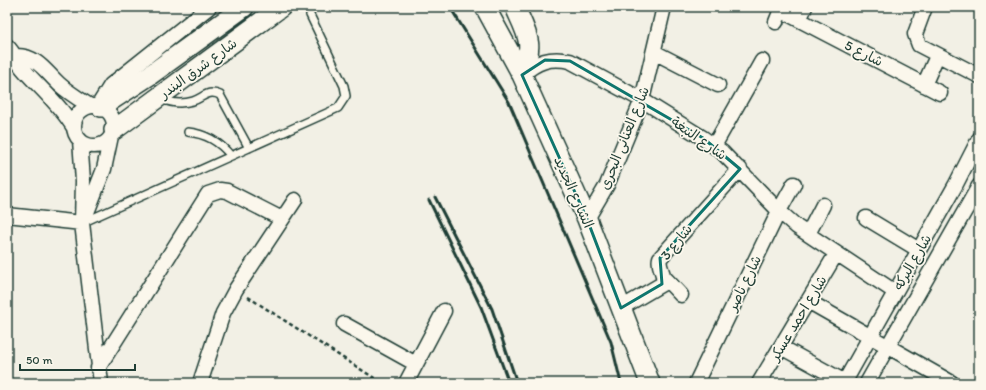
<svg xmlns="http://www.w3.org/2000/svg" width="986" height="390" font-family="Itim,'Playpen Sans Arabic',sans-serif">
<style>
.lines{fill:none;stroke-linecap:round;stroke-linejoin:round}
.lane-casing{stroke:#1f3d34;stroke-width:10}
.street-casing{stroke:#1f3d34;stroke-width:17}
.secondary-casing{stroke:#1f3d34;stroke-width:22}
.path{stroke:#1f3d34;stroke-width:2.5;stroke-dasharray:4 3;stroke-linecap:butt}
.lane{stroke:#fbf7ec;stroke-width:7}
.street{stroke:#fbf7ec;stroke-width:14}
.secondary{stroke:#fbf7ec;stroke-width:19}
.rail{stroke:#1f3d34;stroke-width:3}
.marked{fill:none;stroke:#0f766e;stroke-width:3;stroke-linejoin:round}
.labels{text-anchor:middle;stroke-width:3.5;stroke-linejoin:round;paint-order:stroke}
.street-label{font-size:14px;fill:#1f3d34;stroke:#fbf7ec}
</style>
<rect width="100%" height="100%" fill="#f2f0e5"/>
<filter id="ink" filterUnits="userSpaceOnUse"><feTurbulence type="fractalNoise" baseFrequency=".025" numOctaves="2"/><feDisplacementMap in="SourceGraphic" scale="8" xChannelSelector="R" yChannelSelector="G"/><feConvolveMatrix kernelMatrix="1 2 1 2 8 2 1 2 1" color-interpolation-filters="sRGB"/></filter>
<g filter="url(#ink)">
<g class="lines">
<g class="lane-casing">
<path id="lane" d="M161,99C171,103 183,104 193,101C203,98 208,89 220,95L249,148
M188,132C206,134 219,141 231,156
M84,222L338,108L346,96L344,86L310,15"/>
</g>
<g class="street-casing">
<path id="street" d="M925,7L915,34L919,45L979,76
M788,14L940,93
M799,20L805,7
M776,22L782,7
M7,46C16,55 17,63 25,71C42,90 61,106 74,128
M654,52L718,85
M17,56C37,56 46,72 59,84C69,93 79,99 90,106
M522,75C537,61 550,57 570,61L642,100L703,138L722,152L779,211L797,227L895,292
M924,85L937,56
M98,106L111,85L209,7
M74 126a20 20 0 1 1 40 0a20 20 0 1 1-40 0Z
M80,140L83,181L82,223L101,383
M714,146L762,61
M7,215L82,223
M86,215L104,169L111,136
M866,218L919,250
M587,219L607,185L642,100L664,7
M808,234L823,205
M664,277L681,295
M808,301L952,383
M621,308L662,284C667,274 657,268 660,258L740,169
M344,324L416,364
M781,347L845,382
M98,368L208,194L220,190L227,191L282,219
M200,383L223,313L236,289L295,200
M406,383L444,311
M696,383L779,211L794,184
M759,383L836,254
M844,383L955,186L979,139
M867,383L979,186"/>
</g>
<g class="secondary-casing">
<path id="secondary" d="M485,7L522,75L587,219L650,383
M515,7C526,32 537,47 520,72
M101,107L150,75L244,7
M114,130L281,7"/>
</g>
<path class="path" d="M248,297L382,383"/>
<use href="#lane" class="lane"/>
<use href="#street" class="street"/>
<use href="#secondary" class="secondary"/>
<path class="rail" d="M450,7L509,102L611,342L621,383
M435,197L492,309L517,383
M429,200L481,307L509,383"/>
</g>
</g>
<path class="marked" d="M545,60L570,61L703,138L740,169L660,258L662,284L621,308L587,219L522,75Z"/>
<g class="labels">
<g class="street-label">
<text transform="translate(864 53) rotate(27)" y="5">شارع 5</text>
<text transform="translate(198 68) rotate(-36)" y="5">شارع شرق البندر</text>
<text transform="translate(624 138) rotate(-68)" y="5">شارع العنانى البحرى</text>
<text transform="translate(699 138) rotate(35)" y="5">شارع النبغة</text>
<text transform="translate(574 192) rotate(66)" y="5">الشارع الجديد</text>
<text transform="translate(676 242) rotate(-51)" y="5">شارع 3</text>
<text transform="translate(912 262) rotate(-60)" y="5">شارع البركه</text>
<text transform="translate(744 283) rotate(-64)" y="5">شارع ناصر</text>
<text transform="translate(798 318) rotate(-59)" y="5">شارع احمد عسكر</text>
</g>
</g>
<rect width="986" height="390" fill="none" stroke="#fbf7ec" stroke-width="24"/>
<rect x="12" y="12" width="962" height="366" fill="none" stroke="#1f3d34" stroke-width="1.5" filter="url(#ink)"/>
<path d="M20 364v6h115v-6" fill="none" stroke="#1f3d34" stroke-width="2"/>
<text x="26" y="364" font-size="12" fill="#1f3d34" stroke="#fbf7ec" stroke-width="3" paint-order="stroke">50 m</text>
</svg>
